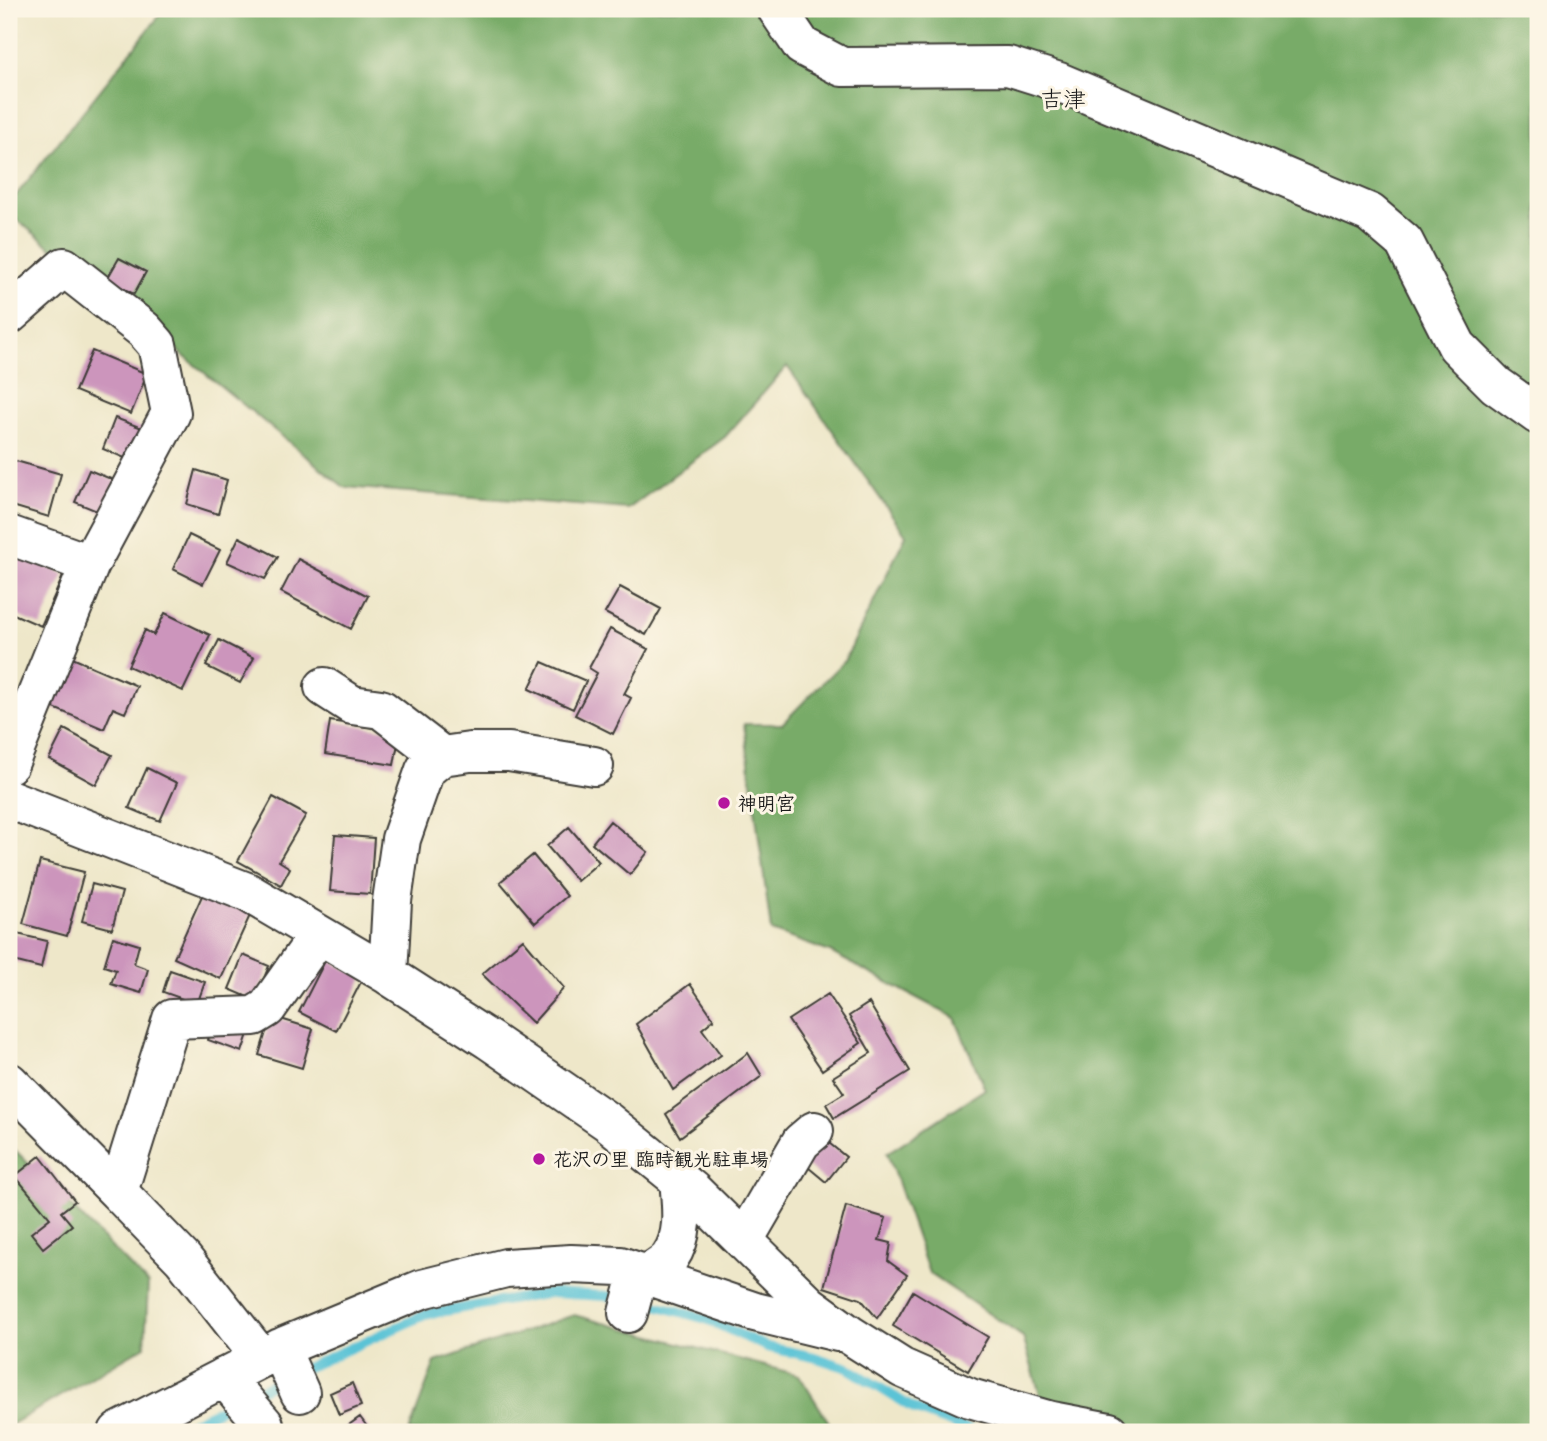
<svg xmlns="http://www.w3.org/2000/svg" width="1547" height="1441" font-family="Mali,'Klee One',sans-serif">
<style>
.forest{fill:#78ab67;stroke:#4a6442;stroke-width:2}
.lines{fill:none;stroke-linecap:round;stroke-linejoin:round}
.stream{stroke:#5ac3d6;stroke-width:10}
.building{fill:#cc95bc}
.minor-casing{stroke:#3c3a36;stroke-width:42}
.minor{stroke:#fff;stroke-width:38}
.poi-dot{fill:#b5179e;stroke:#fcf5e5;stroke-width:2.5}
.labels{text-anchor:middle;stroke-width:6;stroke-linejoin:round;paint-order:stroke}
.poi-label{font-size:19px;font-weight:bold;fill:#1c1c1c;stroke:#fcf5e5;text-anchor:start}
.quarter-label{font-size:23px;fill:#1c1c1c;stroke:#fcf5e5}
</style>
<rect width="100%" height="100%" fill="#fcf5e5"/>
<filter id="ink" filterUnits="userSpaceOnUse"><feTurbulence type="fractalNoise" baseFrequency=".0143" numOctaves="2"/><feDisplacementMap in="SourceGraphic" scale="14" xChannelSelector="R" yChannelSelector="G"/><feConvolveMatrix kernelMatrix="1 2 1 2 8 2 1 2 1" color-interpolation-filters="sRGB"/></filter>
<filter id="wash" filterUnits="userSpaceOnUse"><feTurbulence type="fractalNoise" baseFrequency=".00686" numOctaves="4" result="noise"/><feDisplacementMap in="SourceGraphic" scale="28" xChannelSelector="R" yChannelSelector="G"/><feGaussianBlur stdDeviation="1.57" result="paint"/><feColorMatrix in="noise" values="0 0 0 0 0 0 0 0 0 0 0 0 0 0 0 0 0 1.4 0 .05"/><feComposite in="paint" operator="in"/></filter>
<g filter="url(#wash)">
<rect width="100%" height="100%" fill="#eee7c9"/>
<path class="forest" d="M165,9H1538V1432H1051L1023,1337L929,1273L887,1153L985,1089L955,1018L830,952L771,931L744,724H782L845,660L906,535L787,366L725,437L628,509L344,487L9,213V204Z
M9,1144L148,1284L145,1346L9,1426Z
M574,1315L799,1375L835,1432H409L435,1362Z"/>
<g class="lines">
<path class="stream" d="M638,1300L706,1319L767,1347L814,1357L848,1368L914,1409L974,1432
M299,1371L427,1314L551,1293L624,1297
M249,1395L286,1377
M173,1432L235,1402"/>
</g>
<g id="blocks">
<path class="building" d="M119,258L146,272L134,294L107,279Z
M92,351L147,374L131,414L75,391Z
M115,418L145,429L132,461L103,449Z
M9,459L61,474L49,517L9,505Z
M89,470L116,481L102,513L75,502Z
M196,470L227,480L218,514L187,504Z
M189,535L220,550L203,584L173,569Z
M239,537L278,557L265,579L227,562Z
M12,552L64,574L41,626L9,612V560Z
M298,559L368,596L351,629L281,592Z
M620,587L661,609L646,635L605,613Z
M165,613L210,635L183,691L128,666L145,630L154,635Z
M610,629L648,649L624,694L631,698L613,734L575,715L597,673L589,668Z
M219,640L254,658L240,683L206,666Z
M70,657L137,686L125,713L113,708L104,729L49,706Z
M542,662L586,681L573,709L529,689Z
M330,721L400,732L394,765L325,754Z
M64,729L112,755L96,785L49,759Z
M147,768L177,783L160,821L129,808Z
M273,797L306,815L279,861L290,868L281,885L238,861Z
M610,821L648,852L630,875L592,843Z
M569,827L599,862L577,881L547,846Z
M335,835L374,838L370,894L330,891Z
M533,855L567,896L535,923L500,882Z
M40,861L84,872L67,936L23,924Z
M92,884L122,892L112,929L82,921Z
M205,889L252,911L221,979L174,958Z
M9,932L47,941L41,968L9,960Z
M113,937L139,945L134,964L148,969L141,993L111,984L116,970L104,966Z
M523,939L564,988L533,1023L482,974Z
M243,955L269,966L255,1000L229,989Z
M326,959L363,978L336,1031L299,1012Z
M170,970L205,982L197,1004L163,992Z
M690,984L714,1019L702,1029L721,1055L673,1090L636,1024Z
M828,994L861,1043L822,1070L788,1020Z
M869,1003L910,1071L834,1118L826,1104L844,1093L833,1077L871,1053L849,1016Z
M271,1016L313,1029L302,1068L259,1055Z
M214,1022L248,1034L242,1052L208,1040Z
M748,1053L762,1076L680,1137L666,1114Z
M824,1139L846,1157L826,1182L803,1163Z
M40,1156L75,1201L61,1212L72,1225L43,1248L31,1233L50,1218L15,1176Z
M846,1206L886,1218L879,1240L891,1243L888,1261L907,1275L877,1318L861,1299L824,1287Z
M913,1291L988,1337L968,1371L893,1326Z
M352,1383L361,1406L339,1415L330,1393Z
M360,1417L371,1432H339Z"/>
</g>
</g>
<g filter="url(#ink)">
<use href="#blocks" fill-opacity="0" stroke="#3c3a36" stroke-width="2"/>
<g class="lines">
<g class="minor-casing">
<path id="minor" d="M777,9L802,46L842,67L1008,66L1059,82L1370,213L1404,242L1457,346L1496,385L1538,415
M9,315L64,267L144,330L157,345L171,413L90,564L9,764
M9,535L90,564
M324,687L352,705L381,709L442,756
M9,799L247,892L388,975L489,1040L608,1122L692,1190L809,1305L850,1335L902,1368L970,1398L1051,1421L1109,1432
M388,975L392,901L401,839L425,770L442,756L470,752H509L594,766
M9,1082L118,1192
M744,1240L801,1142L814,1131
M648,1274C655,1269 665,1264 670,1257C686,1234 681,1205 679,1179
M628,1313L639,1272
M280,1348L300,1393
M261,1358L183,1259L118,1192L172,1019L254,1016L267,1008L318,936
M224,1377L264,1424L260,1432
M118,1432L287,1345L422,1289L506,1268L571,1264L620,1266L755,1312L838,1332"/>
</g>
<use href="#minor" class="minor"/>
</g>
</g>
<g class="poi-dot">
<circle cx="724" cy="803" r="7"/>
<circle cx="539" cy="1159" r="7"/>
</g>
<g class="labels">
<g class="poi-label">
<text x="738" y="810">神明宮</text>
<text x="553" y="1166">花沢の里 臨時観光駐車場</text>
</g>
<g class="quarter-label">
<text x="1063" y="107">吉津</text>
</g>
</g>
<rect width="1547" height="1441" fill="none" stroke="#fcf5e5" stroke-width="35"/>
</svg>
